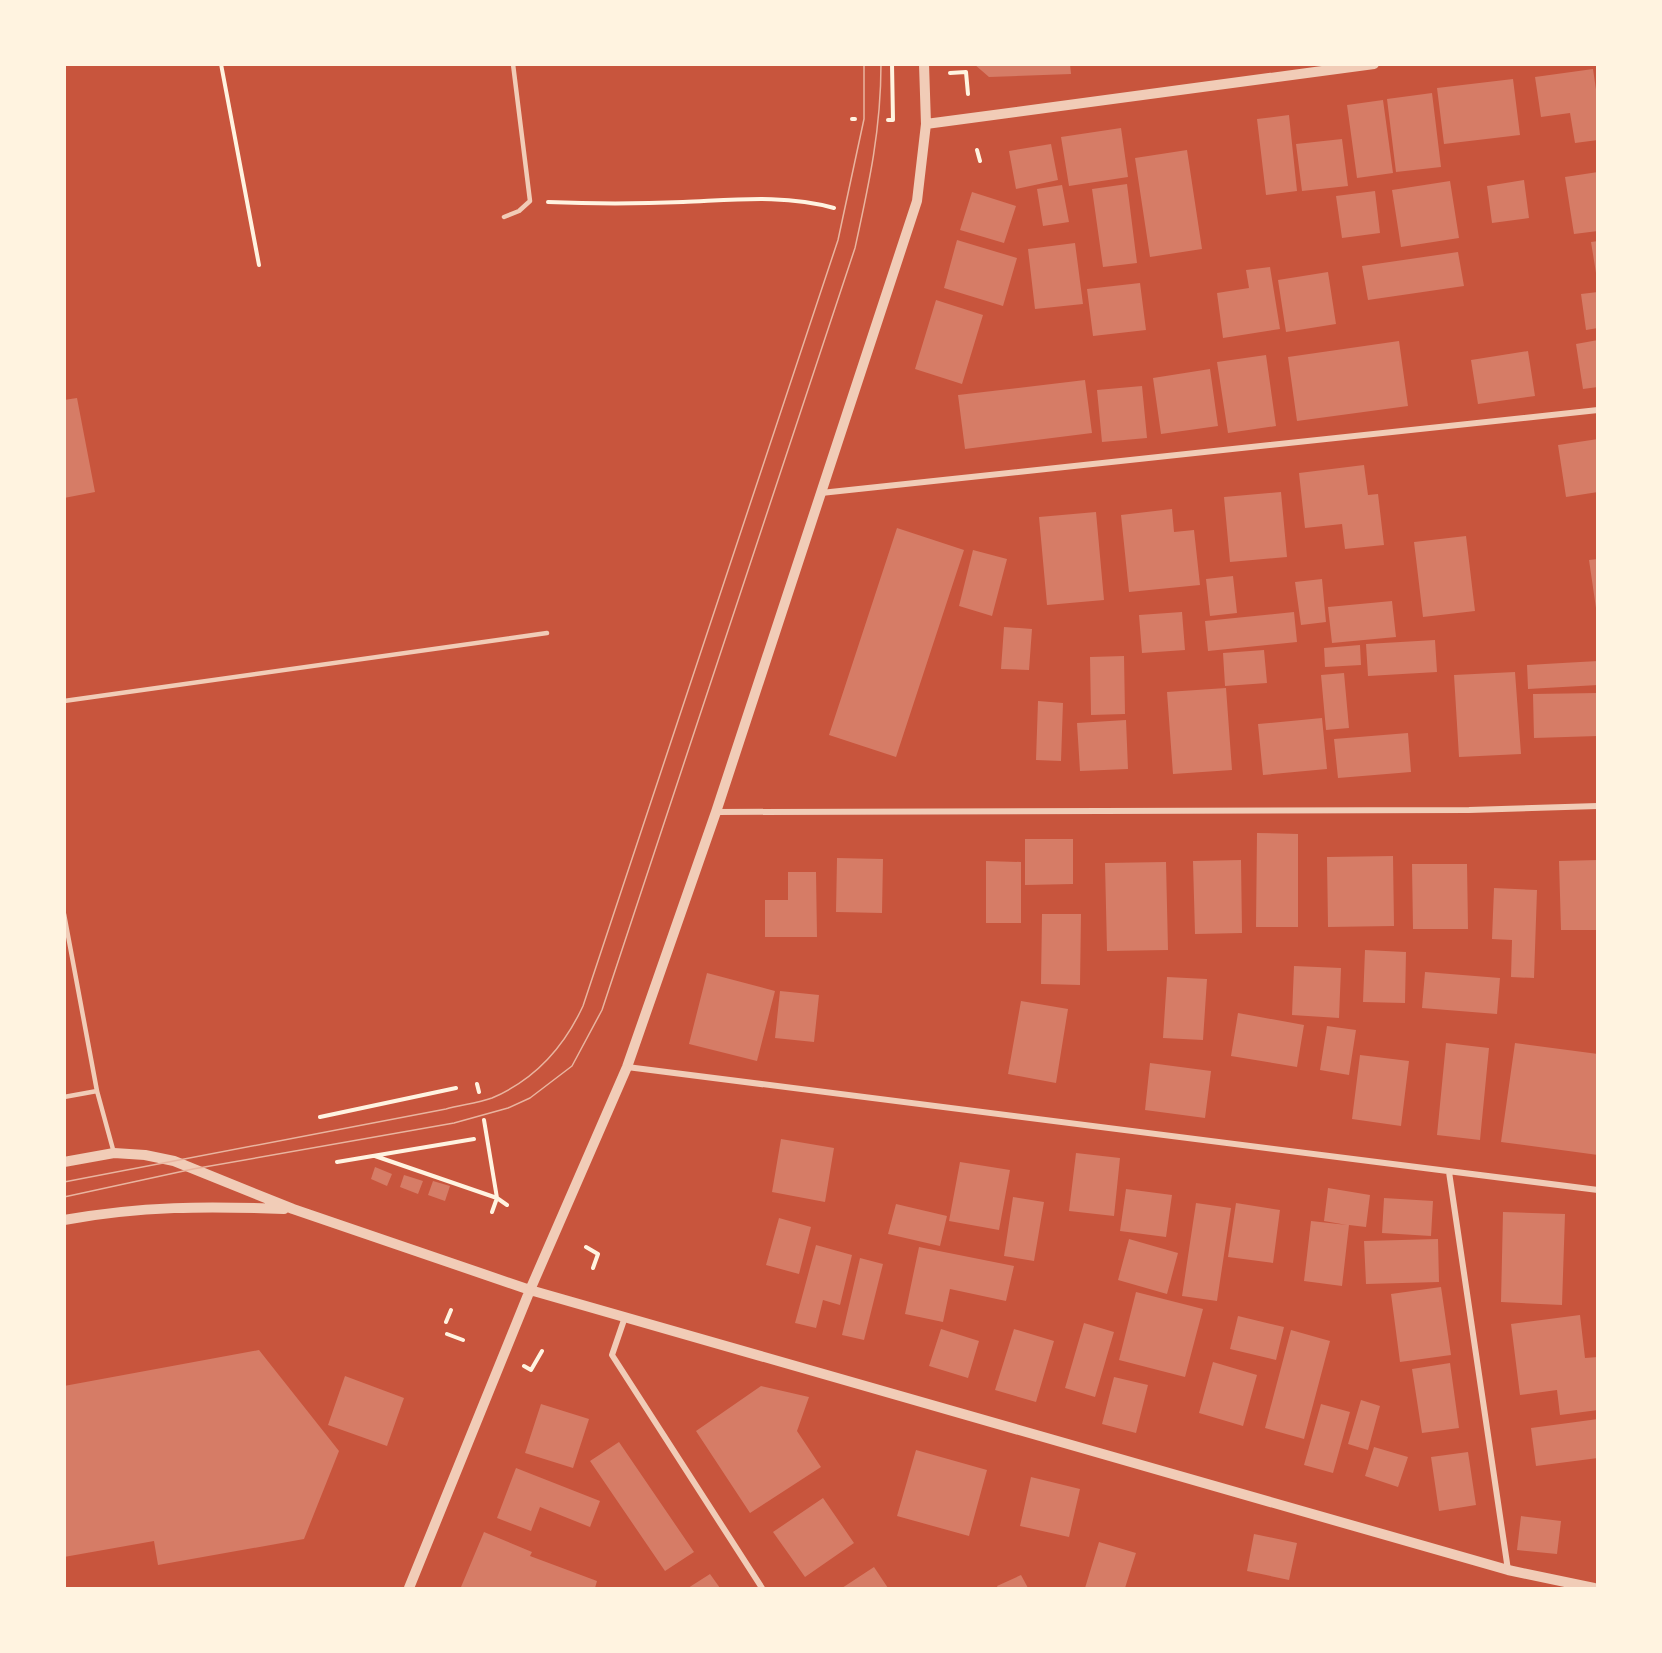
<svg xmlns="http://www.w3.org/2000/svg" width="1662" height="1653" font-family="Barlow,sans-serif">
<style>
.building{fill:#d67c66}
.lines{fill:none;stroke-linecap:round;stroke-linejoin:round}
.path{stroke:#fff3e0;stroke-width:4}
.service{stroke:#f1ccb7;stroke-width:4.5}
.minor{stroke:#f1ccb7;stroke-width:6}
.tertiary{stroke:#f1ccb7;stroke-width:10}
.tram{stroke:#e9b49f;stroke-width:1.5}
</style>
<rect width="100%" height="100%" fill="#c8553d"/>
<path class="building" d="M974,64H1070L1071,74L989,77Z
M1593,69L1598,103V140L1575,143L1570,113L1541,117L1535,77Z
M1513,79L1520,135L1444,144L1437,88Z
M1432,93L1441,167L1396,172L1387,99Z
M1383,100L1393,173L1357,178L1347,105Z
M1289,115L1297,191L1266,195L1257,119Z
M1121,128L1128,177L1069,186L1061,137Z
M1342,139L1348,186L1302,191L1296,144Z
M1051,144L1058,180L1016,189L1009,151Z
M1187,150L1202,249L1150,257L1135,158Z
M1598,172V231L1574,234L1565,177Z
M1524,180L1529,218L1492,223L1487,186Z
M1450,181L1459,238L1401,247L1392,190Z
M1127,184L1137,263L1103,267L1092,189Z
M1062,185L1069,222L1043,226L1037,189Z
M1375,191L1380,233L1342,238L1336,196Z
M972,192L1016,206L1004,243L960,230Z
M957,240L1017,258L1003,306L944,288Z
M1598,241V273H1596L1591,242Z
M1075,243L1083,304L1035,309L1028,249Z
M1458,252L1464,286L1368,300L1362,266Z
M1270,267L1280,329L1223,338L1217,293L1249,288L1246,270Z
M1328,272L1336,324L1286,332L1278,280Z
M1140,283L1146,330L1093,336L1087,289Z
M1598,292V328L1586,330L1581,294Z
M936,300L983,315L962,384L915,369Z
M1598,340V387L1583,389L1576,344Z
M1399,341L1408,406L1297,421L1288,357Z
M1528,351L1535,396L1478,404L1471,360Z
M1266,355L1276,426L1228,433L1217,362Z
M1210,369L1218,426L1161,434L1153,378Z
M1085,380L1092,433L965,449L958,395Z
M1142,386L1147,438L1102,442L1097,390Z
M77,398L95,492L64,498V400Z
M1598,439V492L1566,497L1558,445Z
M1364,465L1368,495L1378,494L1384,545L1345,549L1342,524L1305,528L1299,473Z
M1281,492L1287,557L1230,562L1224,497Z
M1172,509L1174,532L1194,530L1200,585L1129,592L1121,515Z
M1096,512L1104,600L1047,605L1039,517Z
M897,528L964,550L896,757L829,735Z
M1466,536L1475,611L1423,617L1414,542Z
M973,550L1007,559L992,616L959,606Z
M1598,559V608H1596L1589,560Z
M1233,576L1237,613L1210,616L1206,579Z
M1322,579L1326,622L1301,625L1295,582Z
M1392,601L1396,637L1332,643L1328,607Z
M1182,612L1185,650L1142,653L1139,615Z
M1294,612L1297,642L1208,651L1205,621Z
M1004,627L1032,629L1029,670L1001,669Z
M1435,640L1437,672L1368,676L1366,644Z
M1360,645L1361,665L1325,667L1324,648Z
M1264,650L1267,683L1225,686L1223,653Z
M1124,656L1125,714L1091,715L1090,657Z
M1598,661V685L1528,689L1527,665Z
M1515,672L1521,754L1459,757L1454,675Z
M1344,673L1349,728L1326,730L1321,675Z
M1226,688L1232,770L1173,774L1167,692Z
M1598,693V736L1534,738L1533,694Z
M1038,701L1063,703L1061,761L1036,760Z
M1322,718L1327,769L1263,775L1258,724Z
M1126,720L1128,769L1080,771L1077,723Z
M1408,733L1411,772L1338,778L1334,739Z
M1257,833L1298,834V927H1256Z
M1025,839H1073V884L1025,885Z
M1393,856L1394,926L1328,927L1327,857Z
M837,858L883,859L882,913L836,912Z
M1241,860L1242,933L1195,934L1193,861Z
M1598,860V930H1561L1559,861Z
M986,861L1021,862V923H986Z
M1166,862L1168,950L1107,951L1105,863Z
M1412,864H1467L1468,929H1413Z
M788,872H816L817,937H765V900H788Z
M1494,888L1537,890L1534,978L1511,977L1512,940L1492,939Z
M1042,914H1081L1080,985L1041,984Z
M1365,950L1406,952L1405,1003L1363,1002Z
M1294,966L1341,968L1339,1018L1292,1015Z
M1425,972L1500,978L1497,1014L1422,1008Z
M707,973L775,991L757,1061L689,1044Z
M1167,977L1207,979L1203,1040L1163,1038Z
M780,991L819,995L814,1042L775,1038Z
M1021,1001L1068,1009L1056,1083L1008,1074Z
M1238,1013L1304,1025L1297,1067L1231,1056Z
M1327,1026L1356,1030L1349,1075L1320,1070Z
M1446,1043L1489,1048L1480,1140L1437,1135Z
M1515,1043L1598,1054V1155L1501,1142Z
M1360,1055L1409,1061L1401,1126L1352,1119Z
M1150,1063L1211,1071L1205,1118L1145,1110Z
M781,1139L834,1148L825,1202L772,1192Z
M1076,1153L1120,1158L1114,1216L1069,1211Z
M960,1162L1010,1170L999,1230L949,1221Z
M375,1167L392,1174L387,1186L371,1179Z
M404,1175L423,1181L418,1194L400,1187Z
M433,1181L450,1186L445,1201L428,1195Z
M1328,1188L1370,1195L1366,1227L1349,1225L1342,1286L1304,1281L1311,1221L1347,1225L1324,1221Z
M1126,1189L1172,1195L1166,1237L1120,1231Z
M1013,1197L1044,1202L1034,1261L1004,1256Z
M1384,1198L1433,1201L1431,1236L1382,1233Z
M1196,1203L1231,1208L1217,1301L1182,1296Z
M1236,1203L1280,1210L1273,1263L1228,1257Z
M896,1204L947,1216L940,1246L888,1234Z
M1503,1212L1565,1214L1562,1305L1501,1302Z
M779,1218L811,1227L799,1274L766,1265Z
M1129,1239L1178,1253L1167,1294L1118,1280Z
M1438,1239L1439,1282L1366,1284L1364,1241Z
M816,1245L852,1255L840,1305L823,1300L816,1328L795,1323Z
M919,1247L1014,1266L1006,1301L950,1289L943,1322L905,1314Z
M860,1258L883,1264L864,1340L842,1335Z
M1441,1287L1451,1355L1400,1362L1391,1294Z
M1136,1292L1203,1309L1185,1377L1119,1360Z
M1580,1315L1585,1358L1598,1357V1410L1560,1415L1557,1390L1520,1395L1511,1324Z
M1238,1316L1284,1327L1276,1360L1230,1349Z
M1084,1323L1114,1332L1095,1397L1065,1388Z
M941,1329L979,1341L968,1378L929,1366Z
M1014,1329L1054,1341L1036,1402L995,1390Z
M1291,1330L1330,1341L1304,1439L1265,1428Z
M259,1350L339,1451L304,1539L158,1565L154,1541L64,1557V1386Z
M1213,1362L1257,1375L1243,1426L1199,1413Z
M1450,1363L1459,1428L1422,1433L1412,1369Z
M345,1376L404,1398L387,1446L328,1425Z
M1114,1377L1148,1385L1136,1433L1102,1424Z
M761,1386L809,1397L797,1431L821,1467L750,1513L696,1431Z
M1361,1400L1380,1406L1368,1450L1348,1444Z
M541,1404L589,1419L573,1468L525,1453Z
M1321,1404L1350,1412L1333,1473L1304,1465Z
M1598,1419V1458L1536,1466L1531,1428Z
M619,1442L694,1552L665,1571L590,1461Z
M1374,1447L1408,1457L1398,1487L1365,1476Z
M916,1450L987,1470L969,1536L897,1516Z
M1468,1452L1476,1505L1439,1511L1431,1457Z
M516,1468L600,1501L590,1527L540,1507L531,1531L497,1518Z
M1031,1477L1080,1489L1069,1537L1020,1526Z
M823,1498L854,1543L805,1577L773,1532Z
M1521,1516L1561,1521L1557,1554L1517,1550Z
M484,1532L532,1552L530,1556L597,1581L595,1588L461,1587Z
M1254,1534L1297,1543L1289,1580L1247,1571Z
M1099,1542L1136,1553L1125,1588H1085Z
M874,1567L888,1588H842Z
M710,1574L720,1588H688Z
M1021,1575L1028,1588H998L997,1586Z"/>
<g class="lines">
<path class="path" d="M221,64L259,265
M950,73L966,72L968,94
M852,119H855
M888,120H893L892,64
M977,150L980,161
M548,202C593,204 637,204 683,202C733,200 785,194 834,208
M477,1084L479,1092
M320,1117L456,1088
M484,1120L497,1198L492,1212
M375,1156L497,1198L507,1205
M337,1162L474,1139
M586,1247L598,1254L593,1268
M446,1322L451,1310
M447,1334L463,1340
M524,1366L531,1370L542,1351"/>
<path class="service" d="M504,217L519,211L530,201L513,64
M64,701L547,633
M64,914L97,1091L114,1153
M64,1097L97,1091"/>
<path class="minor" d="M821,493L1598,410
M716,812L1469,810L1598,806
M627,1067L1598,1190
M1449,1172L1508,1570
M625,1317L612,1355L762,1588"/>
<path class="tertiary" d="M926,124L1374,64
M64,1162L114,1153L145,1155L174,1161L293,1209L530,1290L1508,1570L1594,1588
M64,1220C141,1206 207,1206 284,1209
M409,1588L530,1290L627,1067L716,812L917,201L926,124L924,64"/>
<path class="tram" d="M64,1182L446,1109C461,1105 478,1103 492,1098C534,1080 564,1047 583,1006L838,240L864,119V64
M64,1197L193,1169L454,1123L508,1108L530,1098L572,1066L602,1010L855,248C869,184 881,130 881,64"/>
</g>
<rect width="1662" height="1653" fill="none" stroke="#fff3e0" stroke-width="132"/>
</svg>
